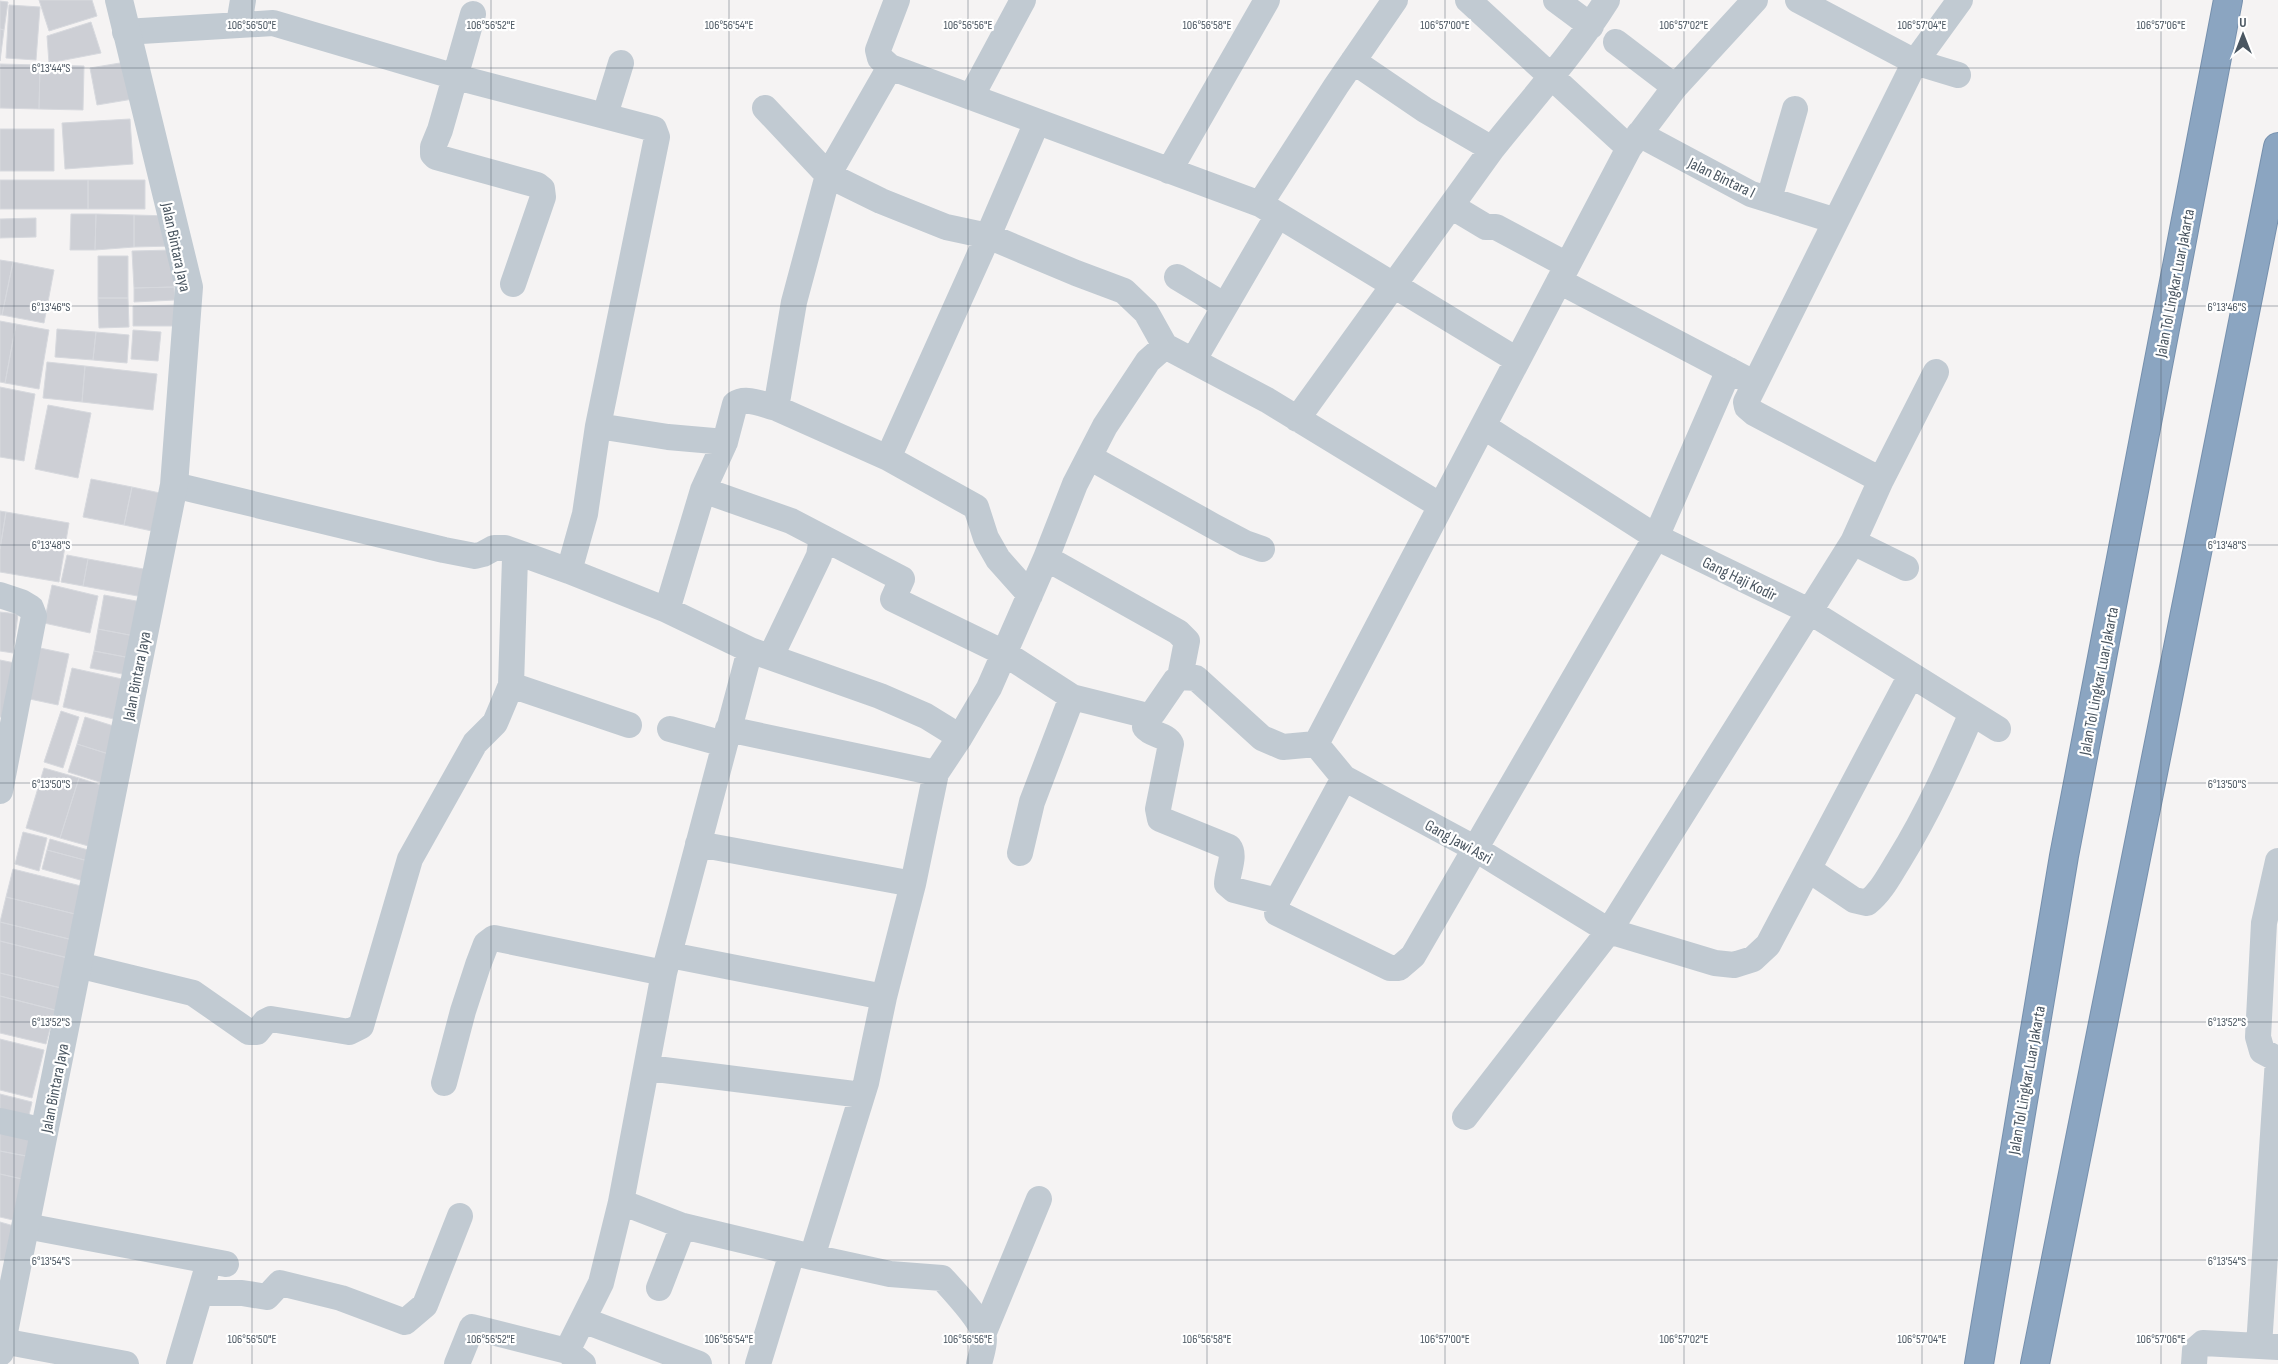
<svg xmlns="http://www.w3.org/2000/svg" width="2278" height="1364" font-family="'Sofia Sans Condensed',sans-serif">
<style>
.building{fill:#cdcfd5;stroke:#d7d9de}
.lines{fill:none;stroke-linecap:round;stroke-linejoin:round}
.motorway-casing{stroke:#7690ad;stroke-width:30}
.minor{stroke:#c1cad2;stroke-width:26}
.tertiary{stroke:#c1cad2;stroke-width:28}
.motorway{stroke:#8ba5c1;stroke-width:28}
.ticks{fill:none;stroke:#4a5661;stroke-width:1;stroke-opacity:0.45}
.labels{text-anchor:middle;stroke-width:4.5;stroke-linejoin:round;paint-order:stroke}
.street-label{font-size:16px;fill:#4a5661;stroke:#fff}
.ticks-label{font-size:12px;text-anchor:middle;fill:#4a5661;stroke:#fff;stroke-width:4.5;stroke-linejoin:round;paint-order:stroke}
</style>
<rect width="100%" height="100%" fill="#f5f3f3"/>
<path class="building" d="M39,0H92L97,16L49,31Z
M0,1L8,2L4,30L0,29Z
M9,5L40,7L36,60L6,58Z
M91,22L101,53L49,63L47,36Z
M0,29L4,30L0,61Z
M126,62L133,99L97,105L90,68Z
M0,64L40,65L39,109L0,108Z
M40,65L84,66L83,110L39,109Z
M130,119L133,164L65,169L62,123Z
M0,129H54V171H0Z
M0,180H88V209H0Z
M88,180H145V209H88Z
M71,214H96L95,250H70Z
M96,214L134,215V247L95,250Z
M134,215L170,216L172,246L134,247Z
M36,218V237L0,238V219Z
M173,250L174,287L134,288L132,251Z
M98,256H128V298H98Z
M0,260L13,262L2,315H0Z
M13,262L54,270L44,323L2,315Z
M174,287L175,300L134,302V288Z
M98,298H128L129,327L99,328Z
M179,305V326H133V306Z
M0,321L16,324L5,383L0,382Z
M16,324L49,330L39,389L5,383Z
M57,329L96,332L93,360L55,357Z
M133,330L161,332L158,361L131,359Z
M96,332L129,335L127,363L93,360Z
M47,362L85,366L82,402L43,398Z
M85,366L157,374L153,410L82,402Z
M0,387L35,394L24,461L0,457Z
M48,405L91,413L78,478L35,469Z
M91,479L132,487L124,525L83,517Z
M132,487L160,493L152,531L124,525Z
M0,511L6,512L0,549Z
M6,512L69,523L59,582L0,572V549Z
M67,555L88,559L83,586L61,582Z
M88,559L149,570L143,597L83,586Z
M52,585L98,596L90,633L44,623Z
M104,595L147,603L140,637L98,629Z
M0,612L18,614L13,653L0,651Z
M98,629L140,637L136,659L94,651Z
M35,647L69,654L58,705L25,698Z
M94,651L136,659L133,676L90,668Z
M0,660L20,664L11,719L0,717Z
M72,668L131,681L122,721L63,707Z
M61,711L79,717L63,768L44,762Z
M85,717L123,729L115,756L77,744Z
M77,744L115,756L106,784L68,772Z
M44,768L79,778L60,838L26,828Z
M79,778L110,788L92,847L60,838Z
M23,832L47,838L39,871L15,864Z
M50,839L95,852L92,862L47,850Z
M47,850L92,862L87,882L42,869Z
M13,869L85,887L79,915L6,897Z
M6,897L79,915L73,940L0,922Z
M0,922L73,940L68,958L0,941Z
M0,941L68,958L61,988L0,973Z
M0,973L61,988L55,1010L0,996Z
M0,996L55,1010L46,1044L0,1033Z
M0,1039L44,1050L32,1098L0,1090Z
M0,1094L32,1102L27,1124L0,1118Z
M0,1125L31,1131L26,1156L0,1151Z
M0,1151L26,1156L22,1179L0,1174Z
M0,1174L22,1179L13,1220L0,1217Z
M0,1222L14,1226L6,1260L0,1259Z"/>
<g class="lines">
<g class="motorway-casing">
<path id="motorway" d="M1979,1364L2064,856L2228,0
M2035,1364L2278,147"/>
</g>
<path class="minor" d="M897,0L878,50L880,58L890,67L1260,204
M1395,0L1336,86L1260,204L1517,360
M1468,0L1629,148
M1556,0L1591,26
M1798,0L1915,62L1958,75
M473,14L440,130L433,147V154L436,157L537,185L542,189L543,197L513,284
M239,24L243,0
M125,32L273,23L456,77L654,129L657,137L598,426L585,514L569,571L667,610L750,650L880,696L926,716L960,737
M1616,42L1675,87
M1353,61L1425,110L1492,149
M971,97L1023,0
M765,108L828,175L890,67
M605,115L621,63
M1639,134L1751,194L1836,221
M1169,171L1267,0
M1763,196L1771,192L1795,109
M1451,206L1486,227H1496L1567,265
M1177,277L1225,306
M1559,281L1744,378
M1193,361L1278,215
M1297,419L1492,149C1531,100 1573,54 1607,0
M598,426L668,437L725,442
M1483,426L1656,537L1809,611L1998,729
M1089,457L1213,526L1245,543L1262,549
M888,458L988,236L1037,122
M1881,480L1754,413L1747,407L1746,402L1915,62L1960,0
M174,485L444,550L475,556L483,554L494,548H505L522,554
M703,490L791,521L902,579L893,599L1004,653L1072,697L1032,802L1020,853
M1853,542L1906,568
M1046,558L1178,632L1187,641L1180,677
M0,595L21,602L31,608L34,616L0,791
M1030,595L998,559L986,538L976,507L888,458L776,408L794,302L828,175L881,201L946,227L988,236L1076,273L1124,291L1146,312L1165,346
M667,610L703,490L725,442L735,404C746,396 764,405 776,408
M771,656L819,556L822,537
M511,685L629,725
M1072,697L1148,716L1153,713L1175,681L1180,677L1196,678L1262,738L1283,747L1316,744
M1148,716L1145,727C1152,736 1166,734 1171,744L1158,809L1160,819L1229,847C1236,856 1227,873 1227,884L1234,890L1277,901
M670,729L724,744
M728,729L936,773
M1316,744L1629,148L1675,87L1755,0
M1316,744L1344,778L1474,848L1609,931L1715,963L1734,965L1753,959L1768,945L1911,675
M1344,778L1277,901V913L1390,968H1399L1413,956L1656,537L1729,370
M698,844L913,884
M1808,869L1854,900L1867,903C1881,892 1889,876 1899,860C1928,813 1950,764 1972,713
M670,955L884,997
M78,965L193,993L249,1032H257L265,1022L271,1019L349,1032L361,1026L410,859L475,743L495,723L511,685L515,558L522,554L569,571
M2277,1059L2262,1051L2258,1037L2264,923L2278,861
M648,1068L862,1095
M444,1083L463,1011L478,965L486,944L494,938L664,973
M1465,1117L1609,931L1853,542L1881,480L1936,372
M0,1121L45,1131
M621,1202L683,1226L812,1257
M26,1226L226,1264
M659,1288L683,1226
M201,1293H242L267,1297L280,1283L341,1298L405,1322L425,1305L460,1216
M583,1320L699,1364
M984,1332L1039,1199
M2,1341L126,1364
M2259,1346L2278,1059
M567,1351L601,1283L621,1202L664,973L750,650
M179,1364L205,1276
M457,1364L472,1327L567,1351L583,1364
M758,1364L792,1253
M979,1364C981,1355 986,1342 983,1332C980,1319 952,1289 942,1278L890,1274L812,1257L866,1083L884,997L913,884L936,773L960,737L989,688L1046,558L1075,484L1105,426L1148,361L1165,346L1267,400L1441,506
M2194,1364L2195,1350L2203,1343L2278,1347"/>
<path class="tertiary" d="M0,1352L174,485L189,287L119,0"/>
<use href="#motorway" class="motorway"/>
</g>
<path class="ticks" d="M14,0V1364M252,0V1364M491,0V1364M729,0V1364M968,0V1364M1207,0V1364M1445,0V1364M1684,0V1364M1922,0V1364M2161,0V1364M0,68H2278M0,306H2278M0,545H2278M0,783H2278M0,1022H2278M0,1260H2278"/>
<g class="labels">
<g class="street-label">
<text transform="translate(1722 177) rotate(26)" y="6">Jalan Bintara I</text>
<text transform="translate(177 247) rotate(78)" y="6">Jalan Bintara Jaya</text>
<text transform="translate(2174 283) rotate(-79)" y="6">Jalan Tol Lingkar Luar Jakarta</text>
<text transform="translate(1740 578) rotate(26)" y="6">Gang Haji Kodir</text>
<text transform="translate(136 676) rotate(-79)" y="6">Jalan Bintara Jaya</text>
<text transform="translate(2098 681) rotate(-79)" y="6">Jalan Tol Lingkar Luar Jakarta</text>
<text transform="translate(1459 841) rotate(29)" y="6">Gang Jawi Asri</text>
<text transform="translate(2026 1080) rotate(-80)" y="6">Jalan Tol Lingkar Luar Jakarta</text>
<text transform="translate(54 1088) rotate(-79)" y="6">Jalan Bintara Jaya</text>
</g>
</g>
<g class="ticks-label">
<text x="252" y="29">106°56'50"E</text>
<text x="491" y="29">106°56'52"E</text>
<text x="729" y="29">106°56'54"E</text>
<text x="968" y="29">106°56'56"E</text>
<text x="1207" y="29">106°56'58"E</text>
<text x="1445" y="29">106°57'00"E</text>
<text x="1684" y="29">106°57'02"E</text>
<text x="1922" y="29">106°57'04"E</text>
<text x="2161" y="29">106°57'06"E</text>
<text x="51" y="72">6°13'44"S</text>
<text x="51" y="311">6°13'46"S</text>
<text x="2227" y="311">6°13'46"S</text>
<text x="51" y="549">6°13'48"S</text>
<text x="2227" y="549">6°13'48"S</text>
<text x="51" y="788">6°13'50"S</text>
<text x="2227" y="788">6°13'50"S</text>
<text x="51" y="1026">6°13'52"S</text>
<text x="2227" y="1026">6°13'52"S</text>
<text x="51" y="1265">6°13'54"S</text>
<text x="2227" y="1265">6°13'54"S</text>
<text x="252" y="1343">106°56'50"E</text>
<text x="491" y="1343">106°56'52"E</text>
<text x="729" y="1343">106°56'54"E</text>
<text x="968" y="1343">106°56'56"E</text>
<text x="1207" y="1343">106°56'58"E</text>
<text x="1445" y="1343">106°57'00"E</text>
<text x="1684" y="1343">106°57'02"E</text>
<text x="1922" y="1343">106°57'04"E</text>
<text x="2161" y="1343">106°57'06"E</text>
</g>
<g transform="translate(2243 35)" stroke="#ffffff" stroke-width="4" paint-order="stroke">
<path d="M0-4L9 19L0 12L-9 19Z" fill="#4a5661"/>
<text y="-8" font-size="14" font-weight="bold" text-anchor="middle" fill="#4a5661">U</text>
</g>
</svg>
